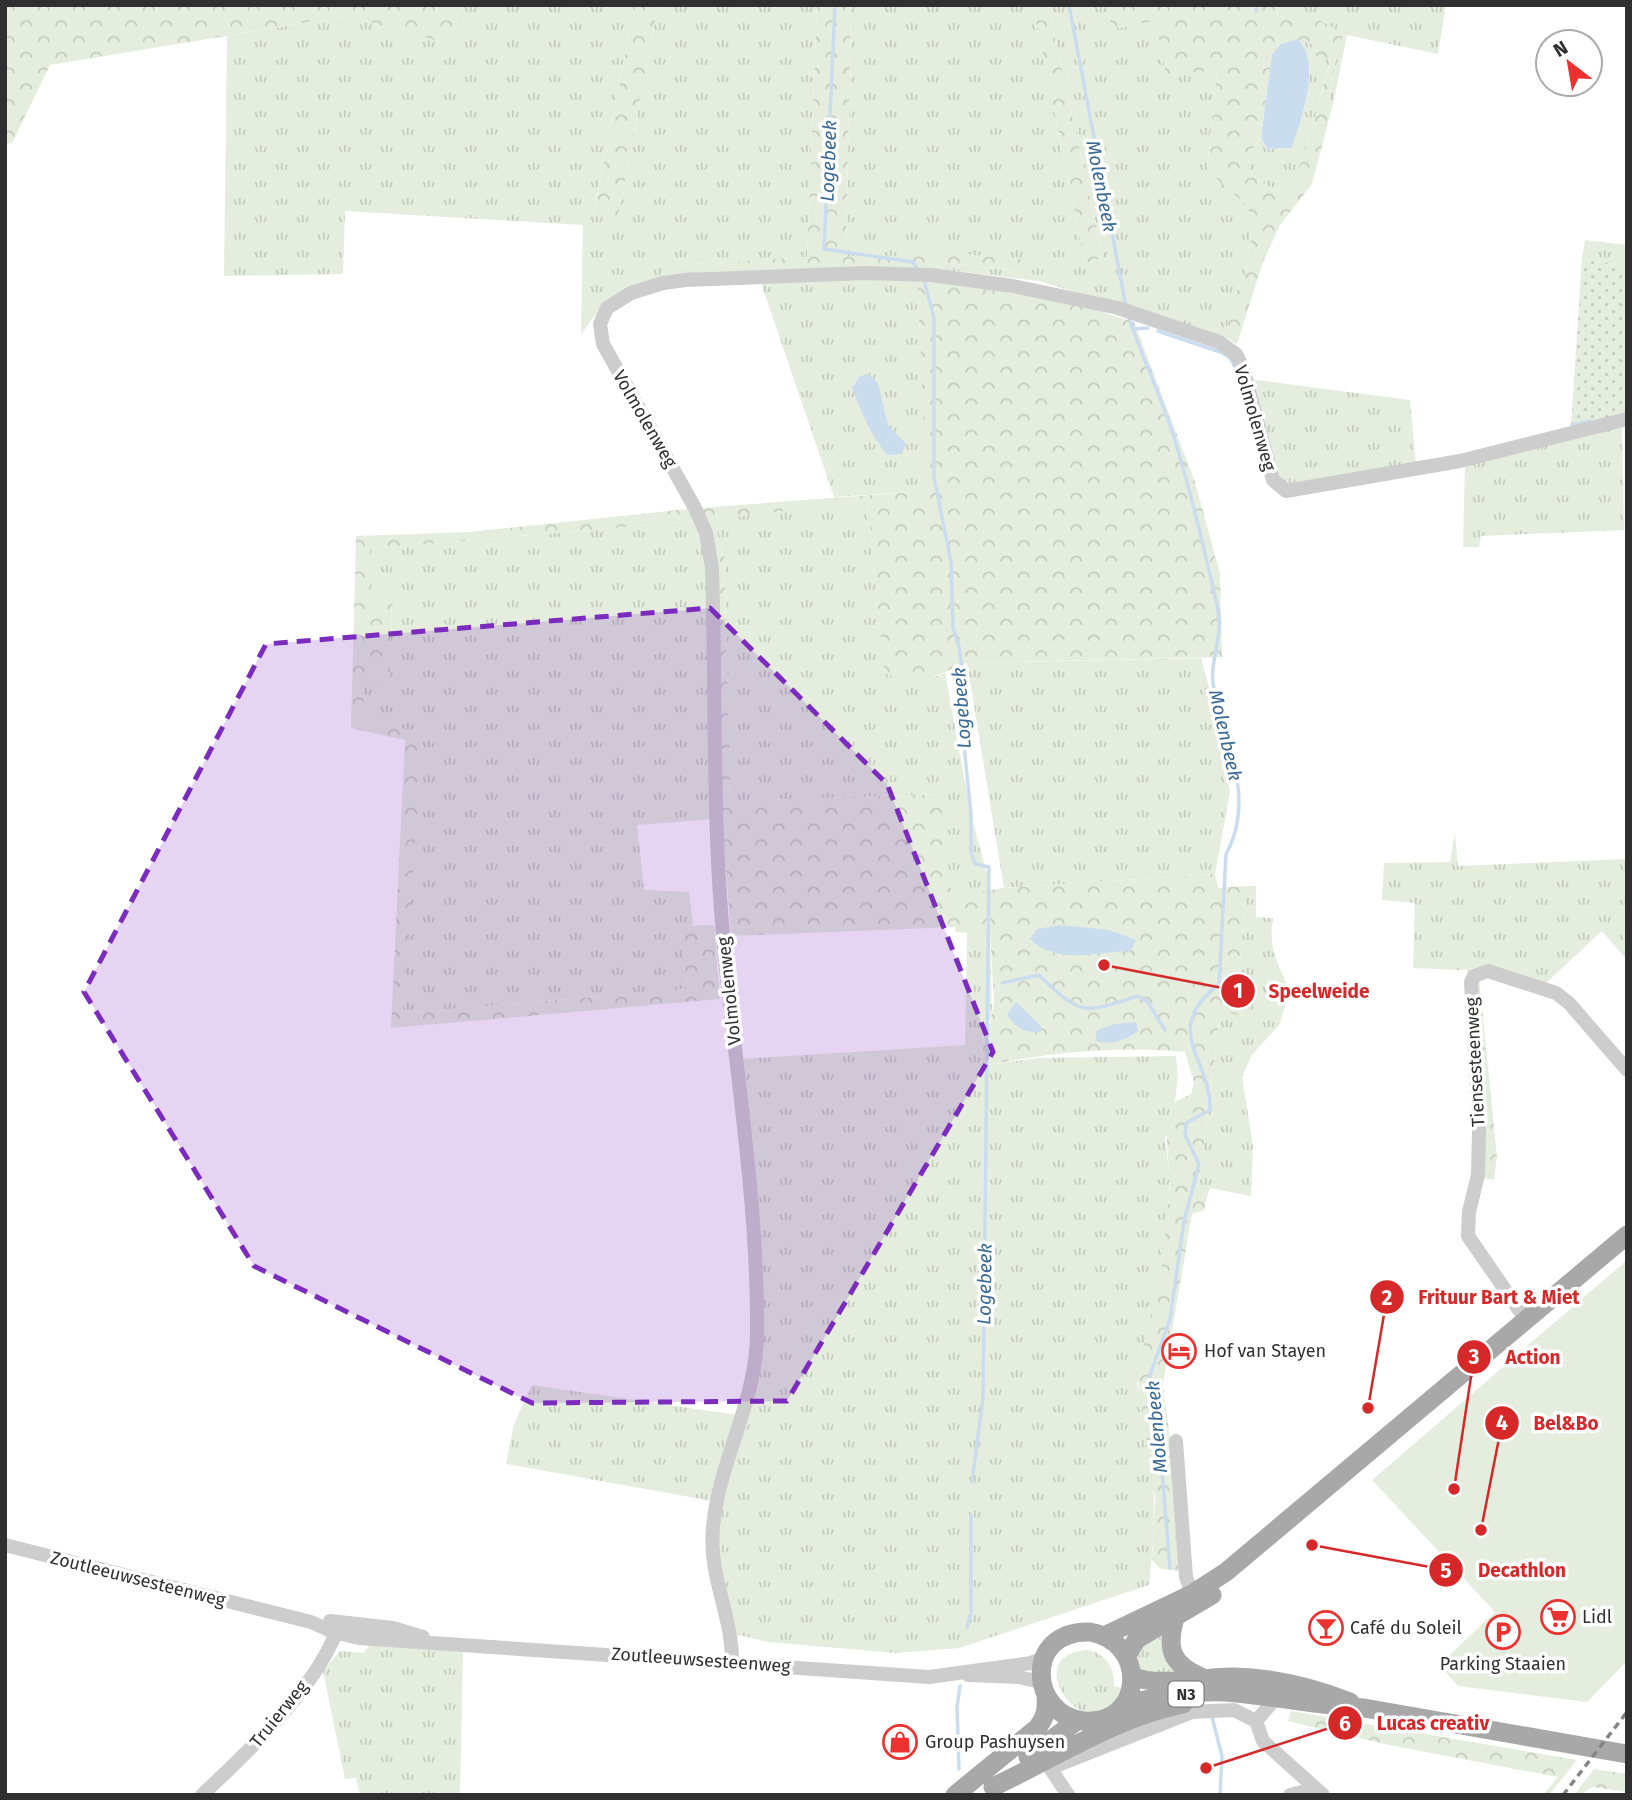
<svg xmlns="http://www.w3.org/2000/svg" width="1632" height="1800" font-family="'Fira Sans',sans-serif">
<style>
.grass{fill:url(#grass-tufts)}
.forest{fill:url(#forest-crowns);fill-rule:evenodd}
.garden{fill:url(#garden-dots)}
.pitch{fill:#e5eede}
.water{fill:#caddee}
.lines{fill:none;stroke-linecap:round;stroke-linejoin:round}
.stream{stroke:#caddee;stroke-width:3.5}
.minor{stroke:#cdcdcd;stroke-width:14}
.major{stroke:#a8a8a8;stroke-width:19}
.rail{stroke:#858585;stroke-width:3.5;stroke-dasharray:7 5;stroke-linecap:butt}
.marked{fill:#7b2cbf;fill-opacity:0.2;stroke:#7b2cbf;stroke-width:5;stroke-dasharray:14 9;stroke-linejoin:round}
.labels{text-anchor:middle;stroke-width:7;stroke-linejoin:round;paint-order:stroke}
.shield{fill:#fff;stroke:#6e6e6e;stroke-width:2}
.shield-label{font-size:16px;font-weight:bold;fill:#303030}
.street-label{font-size:18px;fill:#303030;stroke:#fff}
.poi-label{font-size:18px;fill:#303030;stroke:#fff;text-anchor:start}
.water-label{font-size:19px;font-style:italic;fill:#3a6a97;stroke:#fff}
.leader{fill:none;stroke:#d62828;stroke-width:2.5}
.callout-dot{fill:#d62828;stroke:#fff;stroke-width:2.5}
.mark-label{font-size:21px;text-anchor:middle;font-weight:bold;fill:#fff}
.callout-label{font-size:19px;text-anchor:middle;font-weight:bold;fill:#d62828;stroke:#fff;stroke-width:7;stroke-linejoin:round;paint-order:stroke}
</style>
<defs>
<pattern id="grass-tufts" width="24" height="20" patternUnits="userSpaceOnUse" patternTransform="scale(1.75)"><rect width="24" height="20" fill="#e5eede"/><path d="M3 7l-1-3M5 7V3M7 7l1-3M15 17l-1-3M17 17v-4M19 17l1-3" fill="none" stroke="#c5ccbf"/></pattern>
<pattern id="forest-crowns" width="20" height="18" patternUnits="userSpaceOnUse" patternTransform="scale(1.75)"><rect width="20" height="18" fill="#e5eede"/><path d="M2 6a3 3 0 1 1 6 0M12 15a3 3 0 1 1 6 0" fill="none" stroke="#c5ccbf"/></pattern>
<pattern id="garden-dots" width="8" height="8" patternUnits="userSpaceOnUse" patternTransform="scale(1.75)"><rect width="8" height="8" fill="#e5eede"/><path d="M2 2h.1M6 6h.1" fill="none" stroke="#c5ccbf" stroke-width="1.8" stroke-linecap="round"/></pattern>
</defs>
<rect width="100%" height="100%" fill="#fff"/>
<path class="grass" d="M459,5H635L593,215L618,218L658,5H817L807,257L662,266V277L604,304L581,334L583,225L345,211L343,274L224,276L227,36L346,16L453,45Z
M851,5H1033L1085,264L1103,257L1048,5H1106L1112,29L1156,21L1217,70L1207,169L1248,207L1251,237L1246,272L1235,295L1224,337L1039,281L929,268L931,261L1023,272L905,248V256H846Z
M1280,5H1446L1438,54L1347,35L1334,100H1329L1338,47L1297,20L1277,17Z
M1297,39L1312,44L1316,50L1331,57L1307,147L1286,198L1248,173L1249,154L1261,137L1267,149L1292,148C1301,120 1323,60 1297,39Z
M1585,240L1627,245V267L1582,258Z
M917,277L928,491L834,497L761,283Z
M1249,379L1410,400L1416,465L1288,484L1277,475Z
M1622,424L1624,530L1481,536L1479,547H1463L1465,463Z
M868,501L884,673L924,681L945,673L971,814L994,901L990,932L992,1016L983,1034L980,1066L1038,1058L1176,1056L1178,1075L1175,1102L1165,1139L1170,1177L1168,1212L1160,1277L1137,1384C1158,1437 1156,1528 1149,1585L959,1648L896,1653L768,1642L734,1634L718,1568L717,1515L744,1416L760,1376L761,1344L740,1059L965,1045L967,933L956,932L939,794L731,801L724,556L713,519Z
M695,521L706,549L712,819L637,825L644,890L689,892L693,925L679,926L687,989L402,1013L423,733L363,720L364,681H390L392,597L368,596L369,549Z
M1201,658L1218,720L1230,792L1215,874L1004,888L967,663Z
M1455,833L1458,866L1627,859V960L1602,931L1545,984L1489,966L1459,970L1413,968L1415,903L1382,900L1384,863L1450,862Z
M1246,886H1256V917L1273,918C1268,951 1278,961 1289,990L1280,1024L1252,1055L1242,1077L1253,1145L1251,1196L1199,1186L1220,1012L1244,1016L1237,1004Z
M532,1385L738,1415L712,1501L506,1464L514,1424Z
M1167,1626L1177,1671L1154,1674L1141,1670L1135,1659L1139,1646Z
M370,1644L463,1652L460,1795H360L356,1778L345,1779L323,1671L340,1651L364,1653Z
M1088,1650C1106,1654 1115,1668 1114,1686L1123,1688C1092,1761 1013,1654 1088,1650Z"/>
<path class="forest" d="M5,5H459L453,45L346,16L50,65L12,143L5,144Z
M635,5H658L618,218L593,216Z
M817,5H851L846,256H904L905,248L1025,260L1024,272L931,261L929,268L884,267L662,277L661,266L807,257Z
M1033,5H1048L1103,257L1085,264Z
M1106,5H1280L1277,17L1321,21L1344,34L1338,47L1329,100H1334L1312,184L1280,225L1263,262L1237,344L1224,337L1235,295L1246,272L1251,237L1248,207L1207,170L1217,70L1166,75L1156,21L1112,29ZM1297,40L1312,44L1318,59L1331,58L1307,147L1286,198L1248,173L1249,154L1261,137L1272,54L1281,44Z
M917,277C990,283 1064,299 1134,322L1195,482L1220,574L1222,657L967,663L924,681L902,680L884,673L868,502L714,519L724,556L731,801L940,794L952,896L1004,888L1215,874L1218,888L1246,886L1237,1004L1248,1005L1249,1011L1244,1016L1220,1012L1199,1185L1210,1187L1204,1210L1192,1214L1163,1384L1177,1496L1181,1567L1178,1571L1161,1569L1152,1560L1155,1498L1137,1372L1160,1277L1170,1187L1166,1129L1175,1102L1191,1094L1194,1083L1185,1052C1122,1045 1041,1053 980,1067L981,1044L991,1021L994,1002L990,932H956L955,927L731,936L721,802L718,577L699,508L927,491Z
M688,509L695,521L370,549L368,595L392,596L390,682H364L363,719L423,733L403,1013L687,989L679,926L714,925L720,999L391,1028L405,740L351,728L356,536L469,532Z
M1478,968L1497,1156L1494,1180L1483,1178V1134L1467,969Z
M1291,1711L1577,1760L1549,1795H1543L1558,1777L1389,1745L1288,1721Z
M1594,1769L1627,1774V1792L1592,1787L1581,1795H1574Z"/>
<path class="garden" d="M1582,258L1627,267V415L1571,426Z"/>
<path class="pitch" d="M1627,1260V1661L1587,1702L1458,1686L1439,1665L1495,1612L1372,1480Z"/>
<path class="water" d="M1297,39C1323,60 1301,120 1292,148L1267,149L1261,137L1272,54L1281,44Z
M869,374L878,383L888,425L906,444L902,454L887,455C871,436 861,411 852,388L860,376Z
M1060,925L1109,930L1136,940L1131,951C1098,952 1055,965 1030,939L1037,929Z
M1016,1002L1041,1026L1040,1032C1023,1032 1017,1029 1007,1015Z
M1136,1022L1138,1031C1124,1041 1112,1045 1095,1041L1097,1030L1115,1024Z"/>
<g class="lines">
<path class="stream" d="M835,5L824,249L913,262L918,270
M1069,5L1126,307
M1256,11L1257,5
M924,280L934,318V477L951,562L953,628L959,647L963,677L960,707L971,814V852L975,864L989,867L983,1398L972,1482
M1128,315C1141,355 1160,394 1173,434C1191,492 1205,551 1218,610C1224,635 1208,664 1214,689C1226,742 1256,801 1226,854L1219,984C1159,1031 1212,1059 1210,1110L1186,1123L1185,1135L1199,1164L1184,1221L1170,1319L1150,1375L1158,1422L1170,1568
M1132,329L1148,328
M1158,331L1223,353L1231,359L1239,376
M1572,425L1590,421
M1002,983L1039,975C1081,1016 1083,1014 1138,996L1147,1001L1165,1030
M967,1627L971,1613V1516
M1212,1717L1222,1756L1220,1795
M959,1769L957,1707L960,1686"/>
<path class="minor" d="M1526,1320L1468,1236L1469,1212L1478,1175L1479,1131L1471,982L1474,976L1488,971L1556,993L1569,1003L1627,1070
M1176,1441L1186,1577L1195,1602
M5,1545L311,1622L333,1632L359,1638L929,1677L1031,1663L1043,1658
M330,1621L393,1628L423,1637
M732,1663C733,1616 708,1577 713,1527C719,1460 757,1401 757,1333C758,1203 736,1075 724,946C712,821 716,694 712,568L706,533L695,508L603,344L600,324L607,308L631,293L663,283L686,280L865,273L931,275L1013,286L1118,308L1219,342L1236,354L1243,368L1273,480L1286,491L1460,461L1627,419
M968,1675L1018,1677L1041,1682
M1256,1721L1263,1741L1323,1795
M1256,1721L1276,1698
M1053,1767L1192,1712L1234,1710L1256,1721
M1050,1768L1068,1795
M202,1795C250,1750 320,1685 340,1622
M1290,1795L1314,1789"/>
<path class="major" d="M1175,1618C1166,1649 1171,1664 1201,1677
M1090,1632C1149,1642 1144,1726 1084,1721C1030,1716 1022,1630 1090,1632Z
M1104,1636L1192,1594L1226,1572L1627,1235
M1126,1656L1137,1639L1212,1595
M1133,1676C1155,1688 1207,1676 1234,1677C1274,1678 1314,1688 1350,1702
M1123,1705C1156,1697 1191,1690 1225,1692C1271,1695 1317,1706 1364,1708L1627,1754
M1028,1757L1078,1720
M993,1787C1055,1758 1114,1718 1183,1704
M955,1795L1037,1728C1046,1718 1047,1708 1046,1695"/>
<path class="rail" d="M1563,1795L1627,1712"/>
</g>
<path class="marked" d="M710,608L887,784L993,1052L787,1401L532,1403L254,1266L84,992L266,644Z"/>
<defs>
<g id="hotel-ring" transform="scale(1.75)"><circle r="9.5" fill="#fff" stroke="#ec312e" stroke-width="1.5"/><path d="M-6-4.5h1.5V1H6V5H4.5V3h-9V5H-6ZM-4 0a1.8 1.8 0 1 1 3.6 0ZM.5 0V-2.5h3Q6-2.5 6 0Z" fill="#ec312e"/></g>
<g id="supermarket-ring" transform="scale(1.75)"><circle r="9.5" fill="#fff" stroke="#ec312e" stroke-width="1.5"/><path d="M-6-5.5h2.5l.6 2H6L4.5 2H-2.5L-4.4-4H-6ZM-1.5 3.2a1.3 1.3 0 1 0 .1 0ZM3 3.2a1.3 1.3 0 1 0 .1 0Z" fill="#ec312e"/></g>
<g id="bar-ring" transform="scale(1.75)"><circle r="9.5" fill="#fff" stroke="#ec312e" stroke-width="1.5"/><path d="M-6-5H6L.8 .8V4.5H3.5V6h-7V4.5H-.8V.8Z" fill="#ec312e"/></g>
<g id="parking-ring" transform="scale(1.75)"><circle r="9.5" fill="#fff" stroke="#ec312e" stroke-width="1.5"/><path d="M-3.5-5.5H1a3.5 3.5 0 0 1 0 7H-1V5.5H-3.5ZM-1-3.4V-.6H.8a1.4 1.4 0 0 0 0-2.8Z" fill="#ec312e"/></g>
<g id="shop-ring" transform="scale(1.75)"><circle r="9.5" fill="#fff" stroke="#ec312e" stroke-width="1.5"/><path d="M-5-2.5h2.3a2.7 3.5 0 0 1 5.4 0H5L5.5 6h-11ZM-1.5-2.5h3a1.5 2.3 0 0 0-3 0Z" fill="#ec312e"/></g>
</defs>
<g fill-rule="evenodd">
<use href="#hotel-ring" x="1179" y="1351"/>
<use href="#supermarket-ring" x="1558" y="1617"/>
<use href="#bar-ring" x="1326" y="1628"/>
<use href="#parking-ring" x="1503" y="1632"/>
<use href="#shop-ring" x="900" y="1742"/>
</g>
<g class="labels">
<rect class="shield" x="1168.5" y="1681.5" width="35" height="25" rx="5"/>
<g class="shield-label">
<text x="1186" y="1700">N3</text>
</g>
<g class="street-label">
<text transform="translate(1255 418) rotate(74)" y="6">Volmolenweg</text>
<text transform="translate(645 419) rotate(60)" y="6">Volmolenweg</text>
<text transform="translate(729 991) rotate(-96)" y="6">Volmolenweg</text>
<text transform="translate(1475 1062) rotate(-93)" y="6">Tiensesteenweg</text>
<text transform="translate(138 1579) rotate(14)" y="6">Zoutleeuwsesteenweg</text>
<text transform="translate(701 1660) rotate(4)" y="6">Zoutleeuwsesteenweg</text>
<text transform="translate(279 1714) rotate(-51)" y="6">Truierweg</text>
</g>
<g class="poi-label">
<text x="1204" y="1357">Hof van Stayen</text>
<text x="1582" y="1623">Lidl</text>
<text x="1350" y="1634">Café du Soleil</text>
<text x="1503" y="1670" text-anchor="middle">Parking Staaien</text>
<text x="925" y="1748">Group Pashuysen</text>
</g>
<g class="water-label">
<text transform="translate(828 161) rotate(-88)" y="7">Logebeek</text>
<text transform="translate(1102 186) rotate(79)" y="7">Molenbeek</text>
<text transform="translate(961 708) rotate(-94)" y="7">Logebeek</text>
<text transform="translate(1226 735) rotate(77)" y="7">Molenbeek</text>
<text transform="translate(984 1284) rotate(-89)" y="7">Logebeek</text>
<text transform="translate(1156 1427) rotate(-95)" y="7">Molenbeek</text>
</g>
</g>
<path class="leader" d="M1104 965L1238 991M1368 1408L1387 1297M1454 1489L1474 1357M1481 1530L1502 1423M1312 1545L1446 1570M1206 1768L1345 1723"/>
<g class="callout-dot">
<circle cx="1104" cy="965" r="7"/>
<circle cx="1368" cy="1408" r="7"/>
<circle cx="1454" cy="1489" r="7"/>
<circle cx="1481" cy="1530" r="7"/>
<circle cx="1312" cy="1545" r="7"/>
<circle cx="1206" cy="1768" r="7"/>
<circle cx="1238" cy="991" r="18"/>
<circle cx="1387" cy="1297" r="18"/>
<circle cx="1474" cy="1357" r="18"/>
<circle cx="1502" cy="1423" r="18"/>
<circle cx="1446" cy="1570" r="18"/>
<circle cx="1345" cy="1723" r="18"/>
</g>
<g class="mark-label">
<text x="1238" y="998">1</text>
<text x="1387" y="1305">2</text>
<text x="1474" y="1364">3</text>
<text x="1502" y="1430">4</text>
<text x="1446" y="1578">5</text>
<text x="1345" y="1731">6</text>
</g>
<g class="callout-label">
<text x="1319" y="998">Speelweide</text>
<text x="1499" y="1304">Frituur Bart &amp; Miet</text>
<text x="1533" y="1364">Action</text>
<text x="1566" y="1430">Bel&amp;Bo</text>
<text x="1522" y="1577">Decathlon</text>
<text x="1433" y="1730">Lucas creativ</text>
</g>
<rect width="1632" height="1800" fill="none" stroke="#303030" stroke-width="14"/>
<g transform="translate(1569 63) rotate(329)"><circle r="33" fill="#ffffff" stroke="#acacac" stroke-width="2"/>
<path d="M0-5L12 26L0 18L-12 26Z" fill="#ec312e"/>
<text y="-10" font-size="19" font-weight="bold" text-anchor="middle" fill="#303030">N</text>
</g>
</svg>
